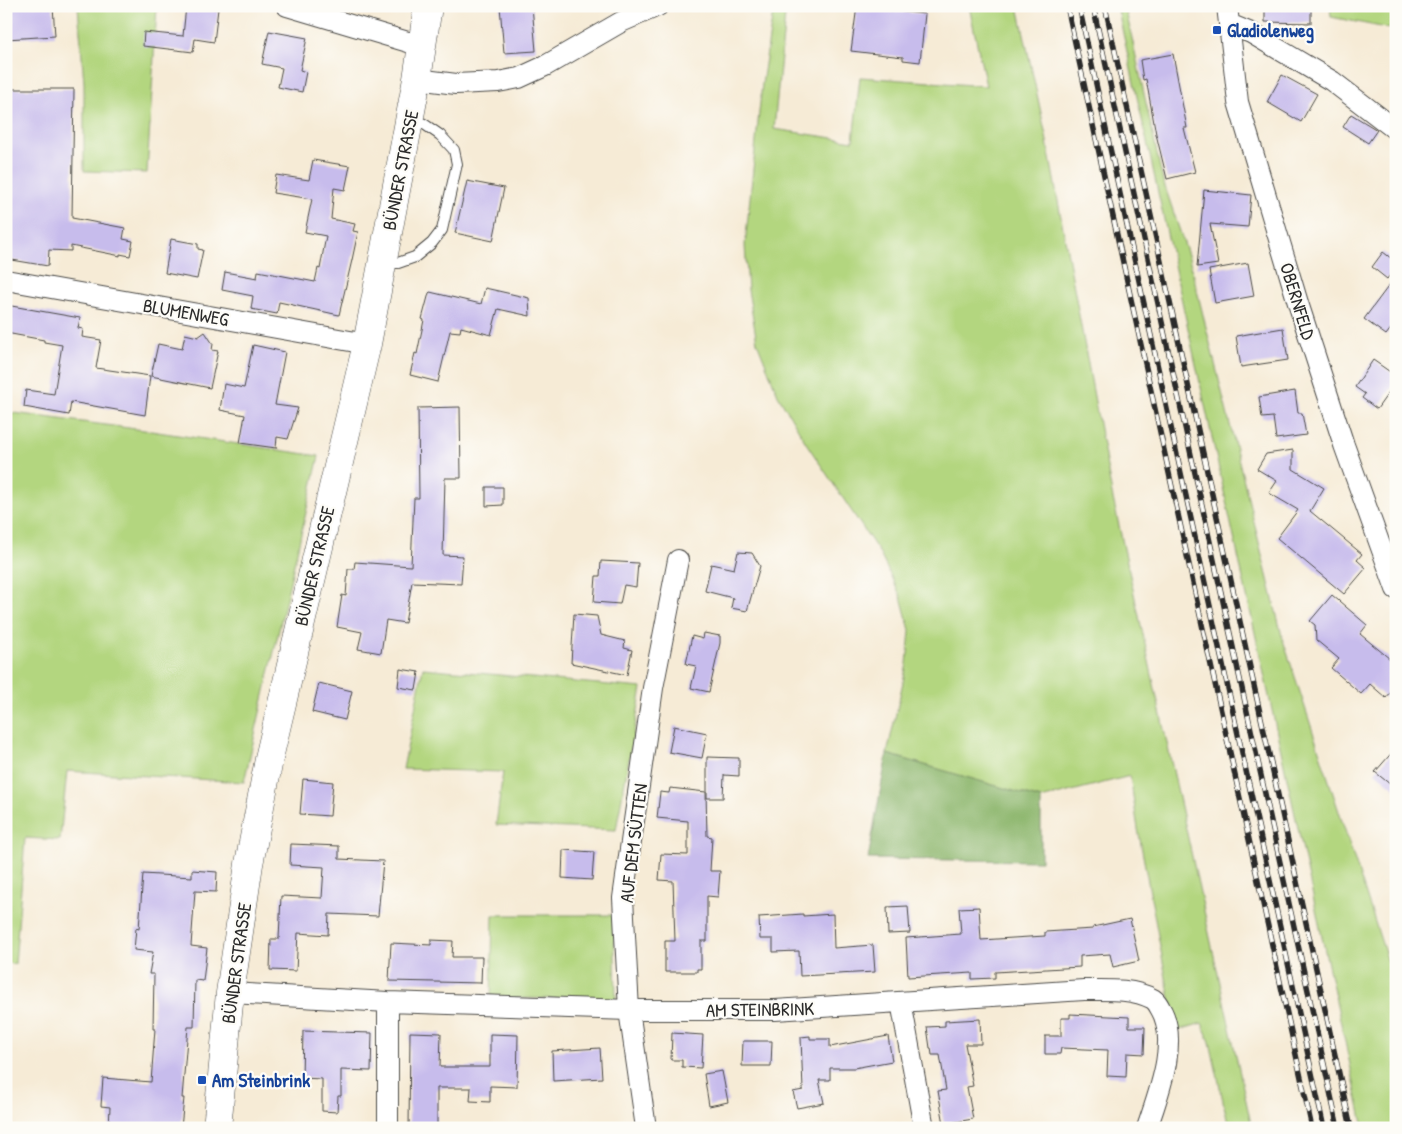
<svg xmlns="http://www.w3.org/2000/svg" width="1402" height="1134" font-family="'Patrick Hand',sans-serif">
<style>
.green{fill:#b3d67f;stroke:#6f8055}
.forest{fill:#8eb76e;stroke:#5c714c}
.building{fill:#c7bcec}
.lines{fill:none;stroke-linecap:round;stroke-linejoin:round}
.lane-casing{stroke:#494845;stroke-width:12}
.street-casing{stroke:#494845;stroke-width:22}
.secondary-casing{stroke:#494845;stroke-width:29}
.lane{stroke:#fff;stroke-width:10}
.street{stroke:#fff;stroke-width:20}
.secondary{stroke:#fff;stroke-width:28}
.rail-casing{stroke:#2b2b2b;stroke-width:5.5}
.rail{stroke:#fdfcf7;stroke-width:4;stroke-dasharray:11;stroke-linecap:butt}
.transit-dot{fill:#1a4fb4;stroke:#fdfcf7;stroke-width:2}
.labels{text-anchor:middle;stroke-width:4.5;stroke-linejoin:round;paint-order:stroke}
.transit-label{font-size:19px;font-weight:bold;fill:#164399;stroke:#fdfcf7;text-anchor:start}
.street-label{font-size:19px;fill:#2b2b2b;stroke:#fdfcf7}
</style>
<rect width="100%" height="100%" fill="#fdfcf7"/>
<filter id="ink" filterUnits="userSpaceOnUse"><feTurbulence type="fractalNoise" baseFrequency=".02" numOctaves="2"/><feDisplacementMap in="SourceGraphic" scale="10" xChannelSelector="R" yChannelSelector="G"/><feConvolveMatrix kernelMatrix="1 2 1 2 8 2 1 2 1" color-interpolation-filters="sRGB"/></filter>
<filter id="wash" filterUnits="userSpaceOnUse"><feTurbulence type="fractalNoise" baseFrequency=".0096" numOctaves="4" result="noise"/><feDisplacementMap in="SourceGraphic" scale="20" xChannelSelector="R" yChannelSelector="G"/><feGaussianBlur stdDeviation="1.12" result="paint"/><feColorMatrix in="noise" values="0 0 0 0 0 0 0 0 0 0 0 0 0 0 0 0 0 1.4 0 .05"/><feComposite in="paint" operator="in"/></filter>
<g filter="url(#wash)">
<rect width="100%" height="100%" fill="#f6ebd6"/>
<path class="green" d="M78,6H157L147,173L84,171V83Z
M969,6H1018L1046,136L1112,494L1252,1128H1229L1210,1042L1202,1023L1176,1031L1138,829L1130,776L1041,799L887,754L907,664L910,630L901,597L879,552L806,443L778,395L757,342L748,290L745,245L762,84L773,12L785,15L774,129L853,141L860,77L986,86Z
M1117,6H1125L1163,181L1189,258L1283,640L1388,962L1396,968V1128H1364Z
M1330,6H1396V30L1331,17Z
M6,412L144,430L319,456L244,782L67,771L60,840L25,838L15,964L6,963Z
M423,668L642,688L616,830L496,825L503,772L403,769Z
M493,915H614L616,999L491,998Z"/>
<path class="forest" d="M887,754L1041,799V861L868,859Z"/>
<g id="blocks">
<path class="building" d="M6,6H53L55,36L6,39Z
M186,6L218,9L214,42L195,39L193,52L143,46L144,32L183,36Z
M500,6H532L536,51L504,53Z
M857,6H886V10L925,14L920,62L903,60V57L851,51Z
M1265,6H1311V23L1265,22Z
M269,31L307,38L300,70L306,72L302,92L278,87L282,68L262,64Z
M1173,54L1187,128H1184L1195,172L1167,179L1156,134L1146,79L1143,80L1140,60Z
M1282,75L1317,94L1301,122L1267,102Z
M6,89H74L72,218L125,228L123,239L133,241L130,256L120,254V256L116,255L71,246V251L49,250L48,266L6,259Z
M1351,114L1377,130L1368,143L1343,127Z
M313,160L350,166L345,190L334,188L331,219L355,224L353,231L358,232L352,260L339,315L279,302L277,314L251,309L253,296L222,290L225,272L257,278L258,271L315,282L318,268L320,269L326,236L305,232L312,199L273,193L276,175L309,180Z
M467,181L504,188L493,241L455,233Z
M1204,190L1251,195L1248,227L1210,224L1218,264L1197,267Z
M171,239L198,244V249L203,250L197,279L165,273Z
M1383,252L1396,262V267L1387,279L1372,267Z
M1248,263L1254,296L1215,303L1209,270Z
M1396,276V322L1386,335L1364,319Z
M485,288L529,298L530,316L498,309L491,335L461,327L460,332L450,331L438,382L410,375L415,353L417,354L424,320L422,319L429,293L430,292L481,304Z
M6,305L80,318L78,328L83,329L82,337L101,340L96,368L150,376L145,415L71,402L69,415L24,407L26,390L54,394L62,345L44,342V340L6,333Z
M1283,328L1288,360L1241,367L1236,336Z
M205,332L213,344L212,350L218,351L210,388L151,376L158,344L182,349L185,334L198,337Z
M253,345L285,352L275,405L298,408L288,439L277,437L276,448L240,443L245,415L220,410L224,384L244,388Z
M1373,360L1396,376V382L1377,409L1362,398L1365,394L1355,387Z
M1295,391L1298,413H1302L1306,435L1276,439L1273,417L1262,418L1259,397Z
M460,407L461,478H445L443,555L463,556L461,584L412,582L405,623L386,620L381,653L358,649L362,632L337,627L342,595L346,596L348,569H354L355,562L411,566L414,498H419L418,408Z
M1293,450V469L1324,488L1310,511L1362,554L1357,560L1366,568L1344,594L1277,538L1298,510L1269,493L1277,481L1257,469L1266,454Z
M486,487H503V505L486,506Z
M738,552L752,553L760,566L747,611L731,608L733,598L705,591L711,564L734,569Z
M601,561L638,563L636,587L624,585L620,604L594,602L596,576H600Z
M1332,595L1367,625L1360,634L1396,664V686L1386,698L1370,684L1361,694L1331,668L1339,659L1316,640L1315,625L1310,621Z
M574,614L597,616L601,635L625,641L624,648L632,650L627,675L571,663Z
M704,633L720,636V643L709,692L691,688L696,666L686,664L692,636L703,639Z
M400,669L419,672L416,690L398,687Z
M319,683L352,691L345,720L312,712Z
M674,726L707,733L702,758L669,752Z
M1396,748V789L1375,772Z
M707,757L739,758V776L724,775L723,798H707Z
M303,779L333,782L330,816L300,814Z
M670,788L706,792L707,836L712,837L710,871H720L718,897L707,896V941H701V969H697V972H665V941H675L673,881L659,880L661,854L688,855V821L657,818L660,792L669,793Z
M291,844L339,846V859L383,861L378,916L329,914L328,935L298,933L296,971L270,970L271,939H279L281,896L322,898L324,867L290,865Z
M563,850L594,852L592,880L562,878Z
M192,870L217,872L216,892L195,891L191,946L207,948L203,981L195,980L194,1027H188L182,1098H184L181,1128H109L110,1107L101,1106L103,1078L151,1082L155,1029H153L154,974H149L153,952L134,950L136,928L139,929L143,874L192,877Z
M908,906L910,933L888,934L887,907Z
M979,907L981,940L1045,936V932L1093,929V927L1130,919L1139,961L1113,967L1110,954L1080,956V967L995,972V978L972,979V973L908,977L906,938L961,934L959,908Z
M803,914V916L833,914L834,948L873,945L875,972L800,976L799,951L773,952V939H760L759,917Z
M431,940L453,941L452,957H482L481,983L389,981L391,943L431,945Z
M1070,1014L1129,1017V1027H1145L1144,1054L1127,1053L1126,1077L1107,1076L1108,1050L1061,1048L1060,1054H1045V1036H1061V1018H1070Z
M980,1019L981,1044H965L973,1086L967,1087L973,1119L944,1124L938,1091L946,1090L940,1055H932L931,1048H930L927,1027L945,1026V1021Z
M303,1031L372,1033L371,1071L341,1070V1096H338L337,1112L322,1111V1079L302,1078Z
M410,1032L441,1033L440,1067H490V1034L518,1035L517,1087L490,1086V1102L470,1101L471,1088H437V1128H409Z
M672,1033L703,1035L701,1068L682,1067V1060H671Z
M810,1036V1039H830V1047L888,1036L892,1061L854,1068H830V1080H819L824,1103L797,1108L793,1092L803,1090L801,1037Z
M743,1041H772L771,1066H742Z
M600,1048L602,1078L553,1081L552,1051Z
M722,1071L728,1102L709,1106L704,1074Z"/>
</g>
</g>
<g filter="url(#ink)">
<use href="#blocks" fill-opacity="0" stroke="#494845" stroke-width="1"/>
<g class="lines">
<g class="lane-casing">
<path id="lane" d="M384,263H398L415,257L432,243L442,230L457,164L454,150L440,135L424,124L410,119"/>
</g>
<g class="street-casing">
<path id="street" d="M287,6L408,42L422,44
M1227,6L1238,102L1298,303L1344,445L1396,589
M1229,24L1251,33L1332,81L1396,130
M417,79L456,84L498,82L519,78L545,66L621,22L658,6
M6,280L367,344
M230,993L388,1002L629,1010H775L1084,990C1106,990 1132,988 1153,999C1156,1001 1158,1004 1160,1008C1180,1040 1158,1095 1147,1128
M901,1002L924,1128
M388,1128V1002
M646,1128L629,1010L623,898L653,688L678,560"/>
</g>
<g class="secondary-casing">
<path id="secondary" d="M217,1128L230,993L249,864L270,754L367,344L417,79L428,6"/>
</g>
<use href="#lane" class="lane"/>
<use href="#street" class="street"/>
<use href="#secondary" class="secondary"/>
<g class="rail-casing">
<path id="rail" d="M1067,6L1312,1128
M1079,6L1324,1128
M1093,6L1338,1128
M1105,6L1351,1128"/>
</g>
<use href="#rail" class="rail"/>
</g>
</g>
<g class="transit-dot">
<rect x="1212" y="25" width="10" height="10" rx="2.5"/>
<rect x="197" y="1075" width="10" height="10" rx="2.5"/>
</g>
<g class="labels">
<g class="transit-label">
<text x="1227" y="37">Gladiolenweg</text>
<text x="212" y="1087">Am Steinbrink</text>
</g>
<g class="street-label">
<text transform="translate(400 170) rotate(-79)" y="7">BÜNDER STRASSE</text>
<text transform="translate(1298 301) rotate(73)" y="7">OBERNFELD</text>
<text transform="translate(186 312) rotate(10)" y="7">BLUMENWEG</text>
<text transform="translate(314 566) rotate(-77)" y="7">BÜNDER STRASSE</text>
<text transform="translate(633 843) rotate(-83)" y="7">AUF DEM SÜTTEN</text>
<text transform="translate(236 963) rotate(-82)" y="7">BÜNDER STRASSE</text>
<text transform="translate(760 1009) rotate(-1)" y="7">AM STEINBRINK</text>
</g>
</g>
<rect width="1402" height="1134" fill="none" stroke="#fdfcf7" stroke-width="25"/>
</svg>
